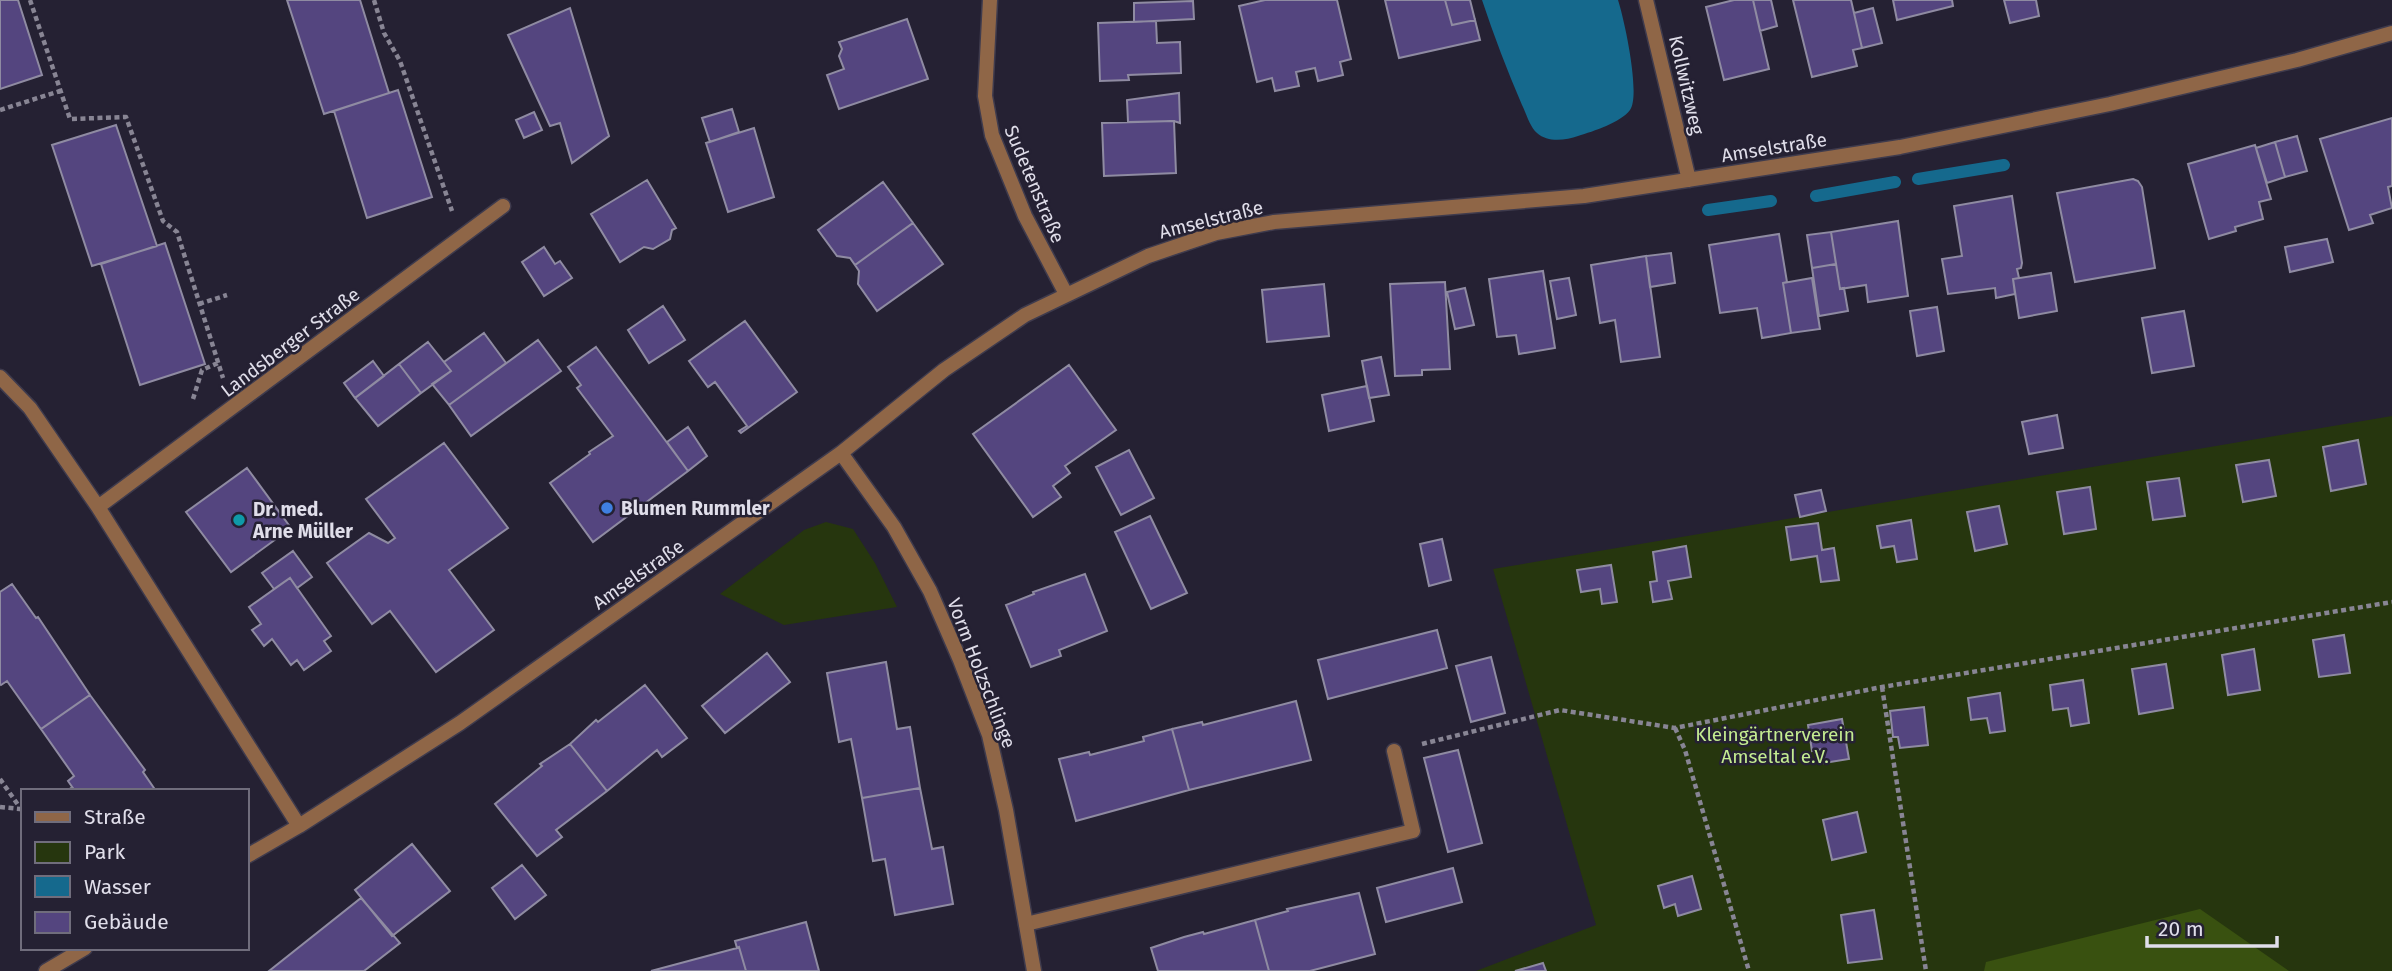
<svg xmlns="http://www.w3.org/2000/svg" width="2392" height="971" font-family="'Fira Sans',sans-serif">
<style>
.green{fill:#26360e}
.forest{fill:#395110}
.water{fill:#15698d}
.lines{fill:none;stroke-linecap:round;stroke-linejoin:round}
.stream{stroke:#15698d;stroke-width:12}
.building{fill:#54457f;stroke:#8f8ba2;stroke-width:2}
.service-casing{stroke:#3f3b4d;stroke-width:17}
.minor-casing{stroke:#3f3b4d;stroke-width:17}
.path{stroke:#888594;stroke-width:4.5;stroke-dasharray:5 3.5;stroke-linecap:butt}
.service{stroke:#8f6647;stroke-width:14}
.minor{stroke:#8f6647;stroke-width:14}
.shop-dot{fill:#3f7fe0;stroke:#252133;stroke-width:2.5}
.culture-dot{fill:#0f9aa8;stroke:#252133;stroke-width:2.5}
.labels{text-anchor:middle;stroke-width:5;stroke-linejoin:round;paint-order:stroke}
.street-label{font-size:19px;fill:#e0deea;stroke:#252133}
.poi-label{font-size:19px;font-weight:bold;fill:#e0deea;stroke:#252133;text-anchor:start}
.park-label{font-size:19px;fill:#c4ec91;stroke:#252133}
</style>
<rect width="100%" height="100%" fill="#252133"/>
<path class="green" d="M2392,416V971H1476L1596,925L1493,569Z
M826,522L853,529L875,563L897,607L784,625L720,594L804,530Z"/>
<path class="forest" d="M2200,909L2289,971H1984L1986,962Z"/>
<path class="water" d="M1482,0H1618C1624,18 1641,95 1630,110C1620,123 1594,131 1578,136C1566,140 1548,143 1537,133C1530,127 1526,113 1522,105C1507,70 1494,36 1482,0Z"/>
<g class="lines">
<path class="stream" d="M1918,179L2004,165
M1816,196L1895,182
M1708,210L1771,201"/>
</g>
<path class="building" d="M0,0H18L42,75L0,89Z
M287,0H360L389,93L324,114Z
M1265,0H1337L1351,59L1340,62L1343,75L1318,81L1315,68L1296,72L1299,86L1275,91L1272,78L1257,82L1239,6Z
M1385,0H1445L1452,25L1475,20L1480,40L1399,58Z
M1445,0H1470L1475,20L1452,25Z
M1734,0H1753L1769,69L1724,80L1706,7Z
M1753,0H1771L1777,26L1760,31Z
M1793,0H1851L1862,48L1853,50L1857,66L1812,77Z
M1893,0H1952L1953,6L1897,20Z
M2004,0H2036L2039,16L2010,23Z
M1193,1L1194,19L1134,22V3Z
M570,8L609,136L572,163L560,123L550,126L508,35Z
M1873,8L1882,43L1862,48L1854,13Z
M907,19L928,79L839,109L827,75L844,69L839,56L842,49L839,42Z
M1156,21L1157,43L1180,42L1181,73L1128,75L1129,80L1100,81L1098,23Z
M398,90L432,197L367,218L334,111Z
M1179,93L1180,123L1174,121L1128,122L1127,100Z
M732,109L739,132L710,142L702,118Z
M534,112L542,130L524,138L516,120Z
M2392,118V186L2388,187L2392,208L2370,215L2373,223L2349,230L2320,139Z
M1174,121L1176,173L1104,176L1102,123Z
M116,125L157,246L92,266L52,145Z
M754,128L774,197L728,212L706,143Z
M2297,136L2307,171L2285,177L2275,142Z
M2275,142L2285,177L2267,183L2256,148Z
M2255,145L2271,199L2259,202L2263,219L2235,227L2236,231L2209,239L2188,164Z
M2133,179L2138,181L2142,187L2155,268L2075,282L2057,193Z
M647,180L676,228L672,230L670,239L653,249L644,247L620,262L591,214Z
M883,182L913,223L855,265L850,258L837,256L818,230Z
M2012,196L2022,263L2021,268L2017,269L2019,278L2013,279L2015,294L1996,298L1995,288L1948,294L1942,259L1962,256L1954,206Z
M1898,221L1908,296L1868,302L1866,285L1840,289L1831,232Z
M913,223L943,264L877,311L858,284L859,271L855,265Z
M1831,232L1836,264L1812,268L1807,235Z
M1779,234L1787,282L1783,283L1791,333L1762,338L1757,308L1720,313L1709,245Z
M2327,239L2333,262L2290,272L2285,247Z
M165,243L205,364L140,385L101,264Z
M544,247L555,264L560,261L572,278L544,296L522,262Z
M1671,253L1675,283L1650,287L1646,256Z
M1646,256L1660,357L1621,362L1615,320L1600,323L1591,265Z
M1836,264L1840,289L1844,288L1848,311L1819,316L1812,268Z
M1543,271L1555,348L1519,354L1516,335L1497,337L1489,279Z
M2051,273L2057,311L2019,318L2013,279Z
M1569,278L1576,315L1557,319L1550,281Z
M1812,278L1820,329L1791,333L1783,283Z
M1445,282L1450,369L1422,370V375L1395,376L1390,284Z
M1324,284L1329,336L1267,342L1262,290Z
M1465,288L1474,325L1455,329L1447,292Z
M663,306L685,340L649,363L628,330Z
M1937,307L1944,351L1917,356L1910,311Z
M2184,311L2194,366L2152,373L2142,318Z
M745,321L797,392L741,433L739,431L747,426L715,382L708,387L689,361Z
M484,333L506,363L449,405L432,384L451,371L444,362Z
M538,340L561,371L471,436L449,405Z
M428,342L451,371L421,393L399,364Z
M596,347L688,471L593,542L550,483L590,454L589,452L613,436L577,388L581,385L568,367Z
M1381,357L1389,395L1369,398L1362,361Z
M373,361L384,376L355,398L344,383Z
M399,364L421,393L378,426L355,398Z
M1069,365L1116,430L1065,466L1070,473L1053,486L1061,497L1033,517L973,434Z
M1367,386L1374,421L1329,431L1322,395Z
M2057,415L2063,448L2029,454L2022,422Z
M688,427L707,456L688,471L667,442Z
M2358,440L2366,484L2331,491L2323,447Z
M444,443L508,528L449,570L494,630L436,672L390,611L372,624L327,563L369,533L388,543L395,538L366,499Z
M1129,450L1154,498L1121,515L1096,467Z
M2269,460L2276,496L2243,502L2236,465Z
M247,468L291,528L231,572L186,512Z
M2179,478L2185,516L2153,520L2147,482Z
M2090,487L2096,529L2064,534L2057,492Z
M1821,490L1826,511L1800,517L1795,495Z
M1999,506L2007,544L1975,551L1967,512Z
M1150,516L1187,593L1151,609L1115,532Z
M1911,520L1917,559L1897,562L1894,546L1881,548L1877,526Z
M1818,523L1822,550L1834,548L1839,580L1821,582L1817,556L1791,560L1786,527Z
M1442,539L1451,580L1429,586L1420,544Z
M1686,546L1691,577L1668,581L1672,599L1653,602L1650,582L1657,581L1653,552Z
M293,551L312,577L297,588L290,578L274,589L262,573Z
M1611,565L1617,602L1602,604L1600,589L1581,592L1577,570Z
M1085,574L1107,631L1059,650L1061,656L1031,667L1006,605L1034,594L1033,592Z
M290,578L331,636L324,641L331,651L304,670L297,660L291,665L272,639L264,646L252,630L261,624L249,607Z
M12,584L36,618L38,617L90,695L41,729L7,681L1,685L0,684V592Z
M1437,630L1447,668L1328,699L1318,660Z
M2344,635L2350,673L2319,677L2313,640Z
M2254,649L2260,690L2228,695L2222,655Z
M767,653L790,682L725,733L702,706Z
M1491,657L1505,713L1471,722L1456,666Z
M886,662L897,729L910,727L920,788L862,798L851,739L839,742L827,673Z
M2166,664L2173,708L2139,714L2132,669Z
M2083,680L2089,723L2071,726L2068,708L2053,710L2050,685Z
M645,685L687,738L662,757L657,750L607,791L570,744L596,720L598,722Z
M2000,693L2005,731L1990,733L1987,718L1971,720L1968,698Z
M90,695L145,770L143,772L156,791H75L68,781L74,776L41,729Z
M1296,701L1311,760L1189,790L1172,729L1202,722L1203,725Z
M1924,707L1928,745L1900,748L1898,737H1893L1890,711Z
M1842,719L1849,759L1824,763L1822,749L1812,751L1808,725Z
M1172,729L1189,790L1076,821L1059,759L1089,752L1090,755L1144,741L1143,737Z
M570,744L607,791L556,830L562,837L537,856L495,804L542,766L540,764Z
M1458,750L1482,843L1448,852L1424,758Z
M920,788L932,849L943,847L953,904L895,915L885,859L873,861L862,798Z
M1857,812L1866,852L1832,860L1823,820Z
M412,844L450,891L392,936L355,890Z
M522,865L546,895L515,919L492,888Z
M1453,868L1462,902L1386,922L1377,888Z
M1692,876L1701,909L1678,916L1675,904L1664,908L1658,886Z
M1359,893L1375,954L1310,971H1269L1255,920L1288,911L1287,909Z
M361,898L400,943L364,971H269Z
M1874,910L1882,959L1848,963L1841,915Z
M1255,920L1269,971H1158L1151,948L1184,937L1203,932L1204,934Z
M806,922L819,971H746L739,947L737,948L735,941Z
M739,947L746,971H651L737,948Z
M1543,963L1546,971H1515Z"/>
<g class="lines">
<g class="service-casing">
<path id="service" d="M1026,924L1413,831L1394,751"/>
</g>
<g class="minor-casing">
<path id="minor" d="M990,0L985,96L992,135L1025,216L1066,294
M1646,0L1689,180
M0,377L30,408L98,507L299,826
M841,453L894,527L930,591L960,660L989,735L1006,810L1034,971
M98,507L503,206
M247,856L299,826L460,723L841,453L944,370L1025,315L1148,256L1216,233L1274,222L1584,196L1900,147L2110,104L2297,60L2392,33
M46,971L85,948"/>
</g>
<path class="path" d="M30,0L70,119L126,117L163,221L177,232L223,378
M374,0L384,33L400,61L452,211
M0,110L60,91
M199,304L227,295
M193,399L202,370L218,363
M1882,687L1926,971
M1675,728L1685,750L1749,971
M1422,744L1560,710L1675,728L1882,687L2392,602
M0,779L23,812
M69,791L73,788
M0,807L20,809"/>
<use href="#service" class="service"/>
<use href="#minor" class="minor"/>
</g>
<circle class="shop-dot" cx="607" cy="508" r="7"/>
<circle class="culture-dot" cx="239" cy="520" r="7"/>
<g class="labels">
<g class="street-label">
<text transform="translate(1687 85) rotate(77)" y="7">Kollwitzweg</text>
<text transform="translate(1774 147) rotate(-9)" y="7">Amselstraße</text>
<text transform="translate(1035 184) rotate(67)" y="7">Sudetenstraße</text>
<text transform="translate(1211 219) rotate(-14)" y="7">Amselstraße</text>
<text transform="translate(290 342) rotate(-37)" y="7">Landsberger Straße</text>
<text transform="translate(638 574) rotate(-35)" y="7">Amselstraße</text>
<text transform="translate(982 673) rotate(69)" y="7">Vorm Holzschlinge</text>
</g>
<g class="poi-label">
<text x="621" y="515">Blumen Rummler</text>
<text x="253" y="516">Dr. med.<tspan x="253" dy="22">Arne Müller</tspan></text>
</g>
<g class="park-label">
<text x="1775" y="741">Kleingärtnerverein<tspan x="1775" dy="22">Amseltal e.V.</tspan></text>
</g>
</g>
<rect x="21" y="789" width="228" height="161" fill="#252133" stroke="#706d7c" stroke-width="2"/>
<rect x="35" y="812" width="35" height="10" fill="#8f6647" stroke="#706d7c" stroke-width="2"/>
<text x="84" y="824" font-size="21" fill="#e0deea">Straße</text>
<rect x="35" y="842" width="35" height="21" fill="#26360e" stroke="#706d7c" stroke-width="2"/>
<text x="84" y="859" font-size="21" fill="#e0deea">Park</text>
<rect x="35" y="876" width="35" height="21" fill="#15698d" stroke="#706d7c" stroke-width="2"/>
<text x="84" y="894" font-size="21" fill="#e0deea">Wasser</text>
<rect x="35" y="912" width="35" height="21" fill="#54457f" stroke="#706d7c" stroke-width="2"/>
<text x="84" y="929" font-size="21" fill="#e0deea">Gebäude</text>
<path d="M2147 936v10h130v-10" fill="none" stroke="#e0deea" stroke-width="3.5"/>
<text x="2158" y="936" font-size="21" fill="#e0deea" stroke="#252133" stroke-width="5" paint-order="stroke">20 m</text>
</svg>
